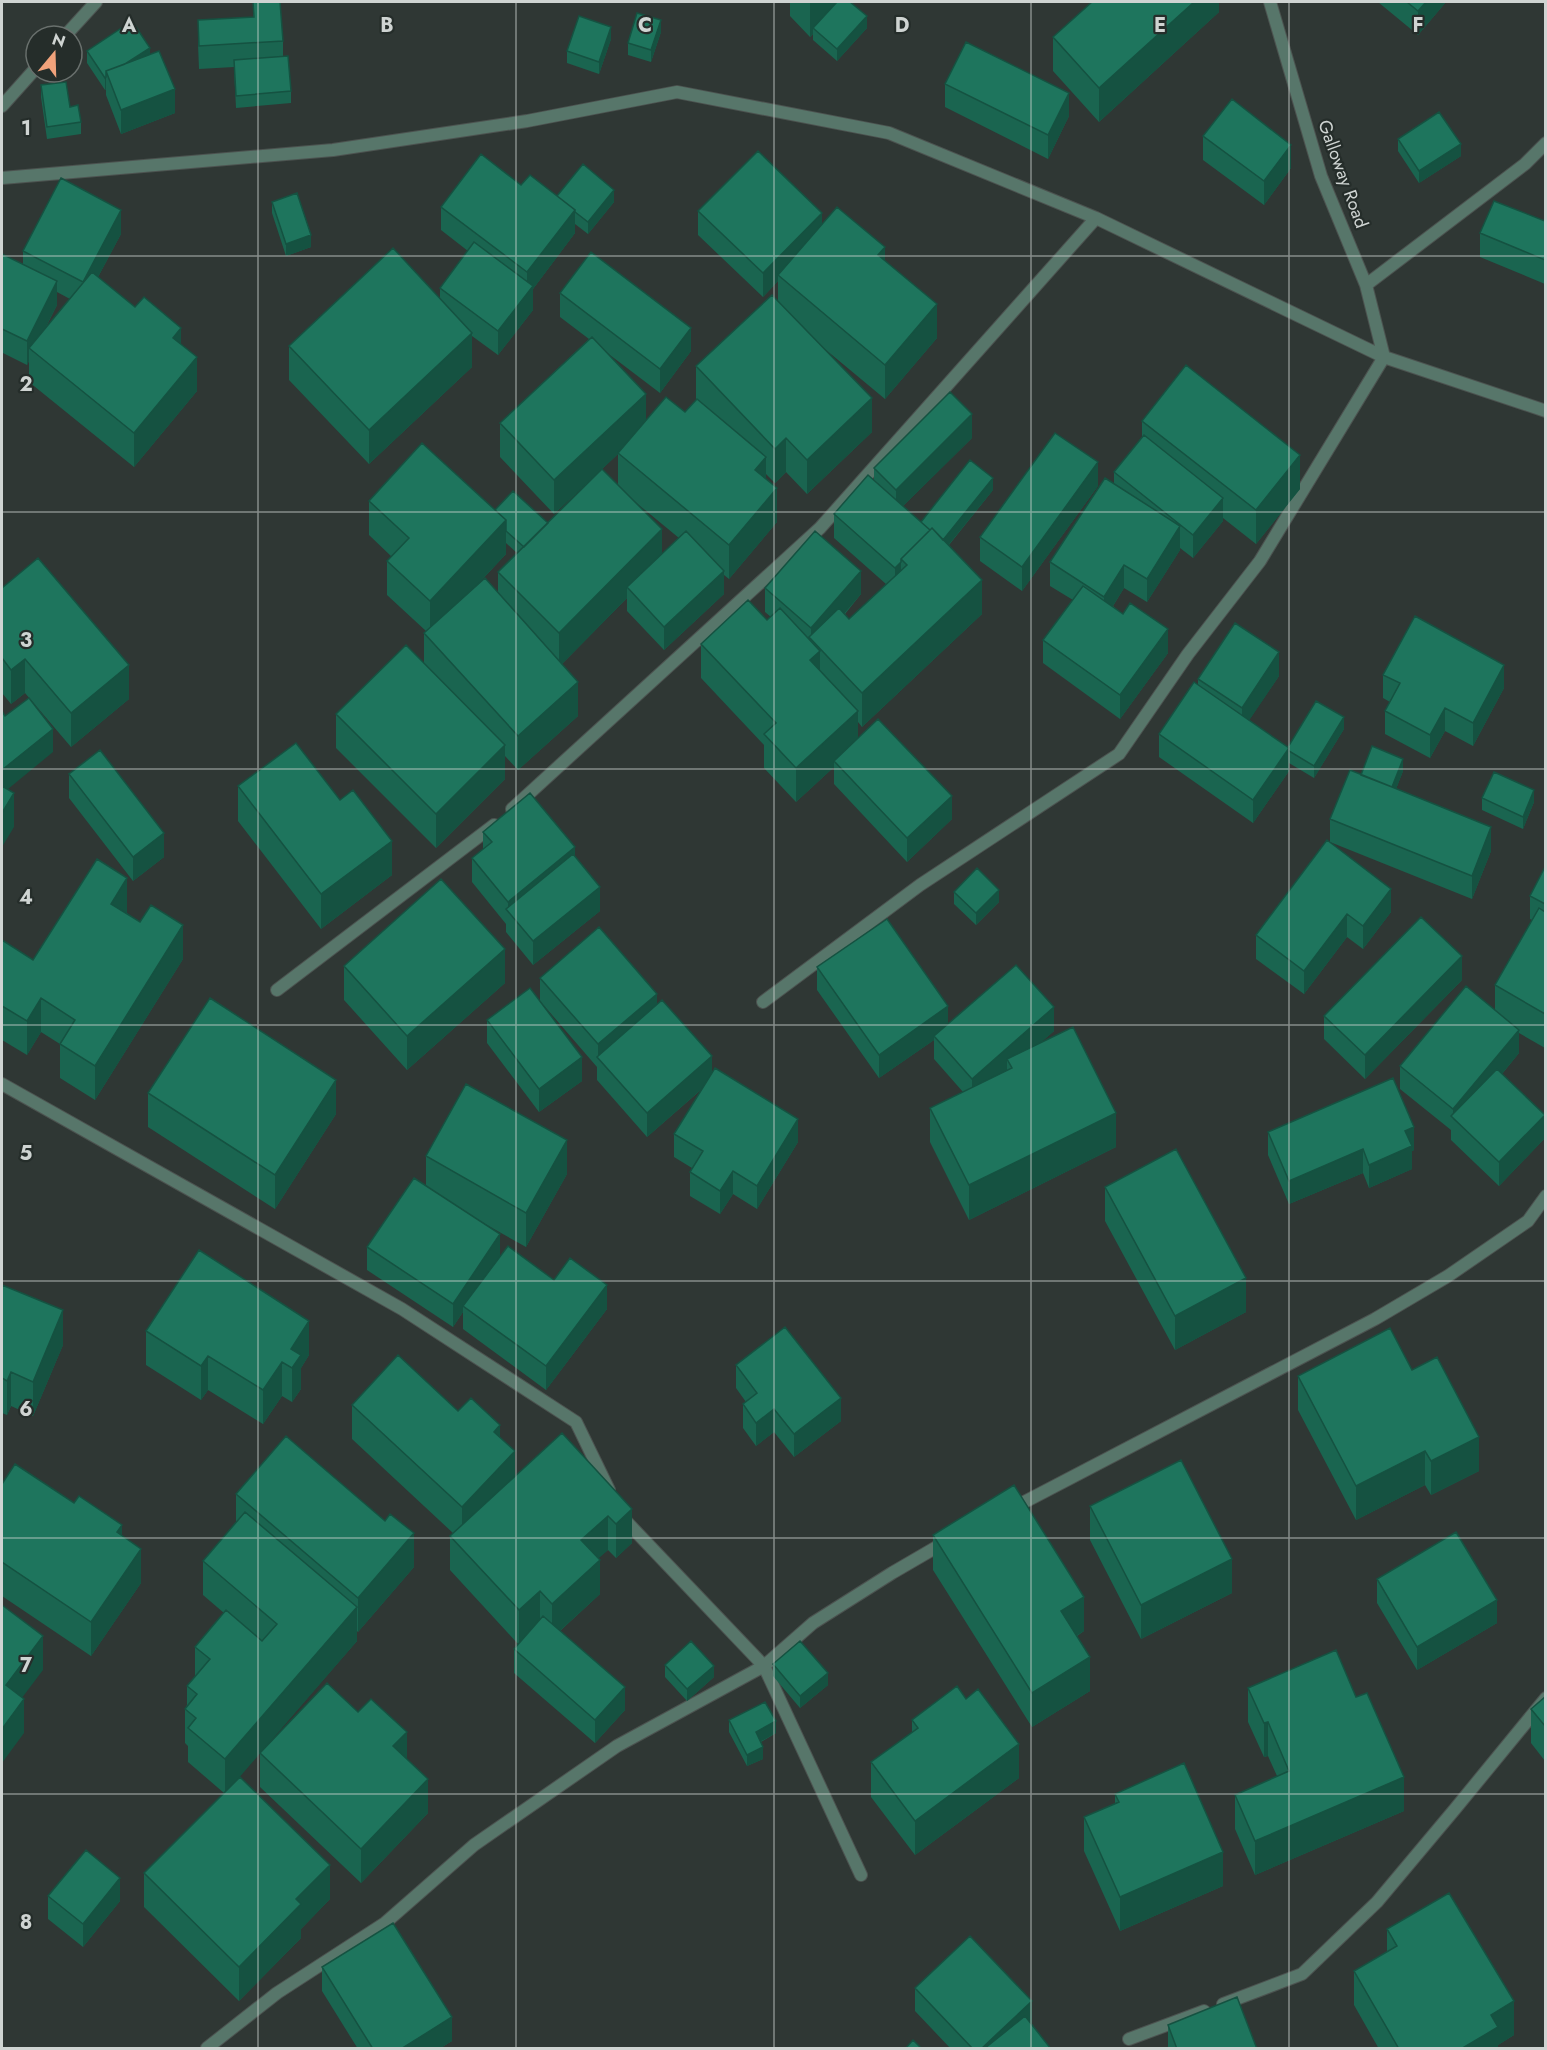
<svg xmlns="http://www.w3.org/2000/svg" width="1547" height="2050" font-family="Jost,sans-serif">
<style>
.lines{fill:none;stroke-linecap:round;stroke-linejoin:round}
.street-casing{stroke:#4c5350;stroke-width:14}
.street{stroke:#57766a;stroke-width:12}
.wall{fill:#1a6550;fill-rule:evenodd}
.shaded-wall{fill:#155241}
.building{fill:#1e755d;stroke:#155241;stroke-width:1.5}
.grid{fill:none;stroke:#cfd4d2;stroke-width:1.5;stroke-opacity:0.55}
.labels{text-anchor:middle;stroke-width:4.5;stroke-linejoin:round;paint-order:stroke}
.street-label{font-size:18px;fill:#cfd4d2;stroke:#252d2a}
.grid-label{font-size:20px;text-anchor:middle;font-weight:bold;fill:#cfd4d2;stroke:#252d2a;stroke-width:4.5;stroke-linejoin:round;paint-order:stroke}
</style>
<rect width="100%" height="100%" fill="#2f3734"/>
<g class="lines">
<g class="street-casing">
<path id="street" d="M65,36L96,2
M2,106L36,68
M2,178L333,150L527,121L677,92L889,133L1096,218L1384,357L1546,411
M1366,285L1525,164L1546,143
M512,809L820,528L1096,218
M277,990L494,825
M763,1002L920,885L1119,754L1188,654L1260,561L1384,357L1366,285L1321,176L1270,2
M2,1084L402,1309L576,1422L609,1490
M1011,1509L1375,1319L1448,1276L1528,1221L1546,1196
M622,1517L764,1666L861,1875
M1223,2004L1302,1974L1377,1902L1455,1809L1546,1698
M1129,2039L1204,2011
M207,2048L277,1993L385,1923L474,1845L617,1746L764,1666L813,1623L892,1573L947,1541"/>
</g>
<use href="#street" class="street"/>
</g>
<path class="wall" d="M253,2L283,41V56L291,91V103L236,108L234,67L199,69L198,44V20L253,17Z
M790,2H850L867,28L837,61L813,40V34L810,37L790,16Z
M1219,2V12L1099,122L1053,71V37Z
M1378,2H1446L1418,35Z
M661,32L651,62L628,55V43Z
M611,39L599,74L567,63V51Z
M87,51L150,55L175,113L121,134L106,95V89L105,90L87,63Z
M945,84L1069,116L1048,159L945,107Z
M41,85L81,122V134L47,139L41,97Z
M1203,136L1291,168L1264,205L1203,160Z
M1398,139L1461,156L1419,183L1398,151Z
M521,185L557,196L614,202L588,234L575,224V233L533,289V310L498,355L472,336V367L369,464L289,380V346L440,298V288L468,251L441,230V207Z
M272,202L311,247L286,256L272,213Z
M698,211L822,225L885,261L937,338L885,399L820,345L872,432L807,494L786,472L775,483L766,474V479L777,522L729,579L724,575V594L664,650L627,611V598L562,664L578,716L518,770L505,756V779L436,848L336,748V714L424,664V633L426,631L387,595V561L392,557L369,535V501L495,510L548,523L598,473L554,514L500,457V423L589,339L560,317V293L691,351L660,393L606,352L646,421L685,412L696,400V366L778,302V281L763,297L698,235ZM618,454V486L602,469ZM628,496L679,538L662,554ZM506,543L517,553L498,572V593L478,584L506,554Z
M1545,221V284L1480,257V233Z
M121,234L98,277L181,344L197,391L134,467L29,382V361L27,365L3,353V375L2,377V254L23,264V251ZM57,292L70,299L45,329L57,305Z
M1142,421L1300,489L1256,544L1223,518V521L1193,558L1180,548V550L1147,602L1124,588L1113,606L1168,653L1120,719L1043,663V640L1073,600L1050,586V562L1114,484V472L1142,437Z
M972,438L903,506L921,522L993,490L949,545L982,614L862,727L858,722V738L952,819L907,862L834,784V767L796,802L764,768V745L701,678V644L767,620L771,617L765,612V588L861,594L845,614L849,619L886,584L834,538V514L874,481V468Z
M1098,486L1022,591L980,561V537Z
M2,588L129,699L71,747L25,693L11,704L2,693Z
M1383,675L1504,688L1473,746L1445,731L1430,758L1385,734V711L1390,702L1383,698Z
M1279,676L1249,720L1288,747L1344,729L1314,778L1289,763V771L1253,823L1159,757V734L1198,685V679Z
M1403,771L1396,789L1491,851L1472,899L1330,842V819L1361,775Z
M69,774L164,857L133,881L69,798Z
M238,786L340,800L392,875L321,929L238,821Z
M1482,798L1534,802L1523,829L1482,810Z
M483,832L575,856L600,911L533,965L506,932V924L472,882V858L483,849Z
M1327,840L1391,912L1363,949L1347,937L1304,994L1256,959V935Z
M1545,867V1048L1519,1033V1053L1502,1074L1545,1138L1499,1186L1451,1140V1130L1400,1089V1066L1495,1010V985L1532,920L1530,919V896Z
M954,892L999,902L976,925L954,904Z
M127,912V913L183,959L95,1100L60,1078V1044L41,1032L27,1055L2,1040V940L33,960Z
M344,966L505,983L407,1070L344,1000Z
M817,967L948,1023L1054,1031L1040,1043L1116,1147L969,1220L930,1142V1108L963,1092L934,1059V1040L879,1078L817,990Z
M540,978L657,1004L712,1072L798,1142L757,1209L733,1194L720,1214L690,1196V1172L692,1168L674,1157V1134L702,1089L647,1137L597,1080V1067L540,1001Z
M1462,980L1365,1079L1324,1039V1016Z
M487,1020L582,1081L539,1112L487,1043Z
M148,1093L336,1114L275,1209L148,1127Z
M1268,1132L1414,1150L1412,1151V1169L1369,1188L1363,1173L1289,1204L1268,1155Z
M426,1156L567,1174L526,1247L478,1220L500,1257L554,1280L607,1309L546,1390L463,1329V1312L453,1327L367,1270V1247L426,1185Z
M1105,1187L1246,1312L1175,1350L1105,1221Z
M2,1285L63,1345L33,1416L11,1406L7,1415L2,1413Z
M146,1331L309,1355L301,1368V1389L292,1402L282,1396L263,1424L208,1390L201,1400L146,1365Z
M736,1365L841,1421L794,1457L774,1432L756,1446L743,1428V1404L746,1402L736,1388Z
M1298,1376L1479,1471L1431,1495L1425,1485L1356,1520L1298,1410Z
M352,1405L458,1411L500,1437L515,1477L562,1433L632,1543L616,1558L608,1550L598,1558L600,1594L560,1631L625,1710L595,1743L514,1673V1649L518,1644L450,1570V1536L453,1533L352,1439Z
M2,1484L122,1536L141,1583L91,1656L2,1596Z
M236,1494L414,1567L358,1632L357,1631V1641L237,1779L330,1899L301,1929V1938L239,2001L144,1907V1873L224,1793L188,1762V1746L185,1743V1709L187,1705V1686L195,1677V1647L224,1613L203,1595V1561L236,1522Z
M1090,1506L1232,1593L1141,1639L1090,1540Z
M933,1535L1084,1631L1077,1636L1090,1691L1032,1727L933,1570Z
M1377,1579L1497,1623L1417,1670L1377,1603Z
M773,1664L828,1685L800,1708L773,1676Z
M665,1665L714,1677L687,1701L665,1677Z
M1248,1688L1404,1811L1255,1875L1235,1829V1795L1277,1776L1268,1756L1264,1757L1248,1722Z
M1531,1709L1545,1726V1761L1531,1743Z
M729,1720L776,1733L761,1742L763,1759L747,1766L729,1732Z
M912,1720L1019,1778L915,1855L871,1797V1762L912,1732Z
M260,1753L407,1759L428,1813L361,1883L260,1787Z
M1115,1794L1223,1886L1120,1931L1084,1851V1817L1115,1804Z
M48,1896L120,1901L83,1947L48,1919Z
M1387,1929L1514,2035L1498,2045V2049H1379L1354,2005V1971L1387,1952Z
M322,1967L452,2041L439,2049H358L322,1991Z
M915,1988L1032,2024L1051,2049H951L915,2011Z
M1168,2025L1257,2049H1168Z"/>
<path class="shaded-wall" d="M812,2H846L813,28V34L810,37V3Z
M1194,2H1219V12L1099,122V88Z
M1426,2H1446L1418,35V11Z
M867,16V28L837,61V49Z
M661,20V32L651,62V50Z
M611,27V39L599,74V62Z
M150,48V60L108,76Z
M106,77V89L105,90V78Z
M175,89V113L121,134V110Z
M1069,93V116L1048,159V135Z
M1461,144V156L1419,183V171Z
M1291,145V168L1264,205V181Z
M614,190V202L588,234V222Z
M121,210V234L83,305V282Z
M575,210V233L533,289V310L498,355V331L527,294V272Z
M822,213V236L778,275V281L763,297V273Z
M311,235V247L286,256V244Z
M885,247V281L878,255Z
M57,281V305L33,352L29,348V361L27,365V341Z
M937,304V338L885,399V365Z
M181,328V362L173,338Z
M691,328V351L660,393V369Z
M472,333V367L369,464V430Z
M3,351V375L2,377V353Z
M197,357V391L134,467V433Z
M646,394V428L554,514V480Z
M872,398V432L807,494V460Z
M972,414V438L896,513V490Z
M786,438V472L775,483V449Z
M1300,455V489L1256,544V510Z
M766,457V491L755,470Z
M1098,462V486L1022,591V567Z
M993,478V490L942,553V541Z
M777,488V522L729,579V545Z
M1223,498V521L1193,558V535Z
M506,520V554L430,635V601Z
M1180,526V550L1147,602V579Z
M662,529V563L627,587V598L559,667V633Z
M901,562V586L895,592V568Z
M1124,565V588L1104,620V597Z
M724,571V594L664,650V627Z
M861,571V594L817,645L811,639V628Z
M982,580V614L862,727V693Z
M1168,629V653L1120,719V695Z
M820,651V685L810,660Z
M1279,652V676L1242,731V708Z
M25,659V693L11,704V670Z
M129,665V699L71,747V713Z
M1504,665V688L1473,746V723Z
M578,682V716L518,770V736Z
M1445,708V731L1430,758V735Z
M858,711V745L834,761V767L796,802V768Z
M1344,717V729L1314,778V766Z
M53,729V752L2,794V770Z
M505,745V779L436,848V814Z
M1289,748V771L1253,823V800Z
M1403,759V771L1391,802V790Z
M1534,790V802L1523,829V817Z
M14,793V827L2,847V813Z
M952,796V819L907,862V838Z
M1491,827V851L1472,899V876Z
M164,833V857L133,881V857Z
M392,841V875L321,929V894Z
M575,847V871L508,910V902Z
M127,878V912L111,938V904Z
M600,887V911L533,965V941Z
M1391,889V912L1363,949V926Z
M999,890V902L976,925V913Z
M1347,914V937L1304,994V971Z
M183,925V959L95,1100V1066Z
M505,949V983L407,1070V1036Z
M1462,956V980L1365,1079V1055Z
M657,994V1018L598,1058V1044Z
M41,998V1032L27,1055V1021Z
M948,1006V1030L934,1036V1040L879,1078V1055Z
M1054,1007V1031L1012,1068L1007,1059V1072L972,1103V1079Z
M1519,1030V1053L1460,1125L1453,1119V1109Z
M712,1056V1080L647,1137V1113Z
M582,1057V1081L539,1112V1089Z
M336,1080V1114L275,1209V1175Z
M1116,1113V1147L969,1220V1185Z
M1545,1115V1138L1499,1186V1162Z
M798,1119V1142L757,1209V1186Z
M1414,1127V1150L1412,1151V1169L1369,1188V1165L1405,1131Z
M567,1140V1174L526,1247V1213Z
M1363,1149V1173L1289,1204V1181Z
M733,1171V1194L720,1214V1191Z
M500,1234V1258L463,1306V1312L453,1327V1304Z
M1246,1278V1312L1175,1350V1316Z
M607,1285V1309L546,1390V1366Z
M63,1310V1345L33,1416V1382Z
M309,1321V1355L301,1368V1389L292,1402V1368L291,1349Z
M208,1356V1390L201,1400V1366Z
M282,1362V1396L263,1424V1390Z
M11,1372V1406L7,1415V1381Z
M841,1398V1421L794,1457V1434Z
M774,1409V1432L756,1446V1423Z
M500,1425V1459L494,1432Z
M1479,1437V1471L1431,1495V1461Z
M515,1451V1485L462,1541V1507Z
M1425,1451V1485L1356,1520V1486Z
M632,1509V1543L616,1558V1524Z
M608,1516V1550L581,1574V1540Z
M122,1525V1559L117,1532Z
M414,1533V1567L358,1632V1598Z
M141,1549V1583L91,1656V1622Z
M1232,1559V1593L1141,1639V1605Z
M600,1560V1594L552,1638V1604Z
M540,1591V1625L519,1644V1610Z
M1084,1597V1631L1061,1645V1611Z
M1497,1600V1623L1417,1670V1647Z
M357,1607V1641L225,1794V1759Z
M43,1636V1670L6,1719V1685Z
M1090,1657V1691L1032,1727V1693Z
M714,1666V1677L687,1701V1689Z
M828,1673V1685L800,1708V1696Z
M625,1687V1710L595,1743V1720Z
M24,1699V1733L2,1763V1729Z
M776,1721V1733L756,1744V1732Z
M1268,1722V1756L1264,1757V1723Z
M407,1732V1766L393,1746Z
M1019,1744V1778L915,1855V1821Z
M763,1747V1759L747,1766V1755Z
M1404,1777V1811L1255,1875V1841Z
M428,1779V1813L361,1883V1849Z
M1223,1852V1886L1120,1931V1897Z
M330,1865V1899L301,1929V1938L239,2001V1967L296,1899Z
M120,1878V1901L83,1947V1924Z
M1032,2001V2024L1006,2049H981Z
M1514,2001V2035L1498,2045V2049H1461L1491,2015Z
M452,2017V2041L439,2049H401Z"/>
<path class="building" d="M253,2H280L283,41L199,46L198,20L254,17Z
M837,2H850L867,16L837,49L813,28Z
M1092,2H1194L1099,88L1053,37Z
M1407,2H1426L1418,11Z
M637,13L661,20L651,50L628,43Z
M579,16L611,27L599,62L567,51Z
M132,21L150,48L125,64L106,71V77L105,78L87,51Z
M966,42L1069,93L1048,135L945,84Z
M159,51L175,89L121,110L106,71Z
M288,56L291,91L236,96L234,60Z
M66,82L70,107L78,105L81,122L47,127L41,85Z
M1232,99L1291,145L1264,181L1203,136Z
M1439,112L1461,144L1419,171L1398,139Z
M758,151L822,213L763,273L698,211Z
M481,154L521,185L530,175L575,210L527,272L441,207Z
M583,164L614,190L588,222L575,212V210L557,196Z
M61,178L121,210L83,282L23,251Z
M297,193L311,235L286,244L272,202Z
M1494,201L1545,221V260L1480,233Z
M837,207L885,247L878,255L937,304L885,365L778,275Z
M474,242L533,286L498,331L440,288Z
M393,248L472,333L369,430L289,346Z
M591,252L691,328L660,369L560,293Z
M2,254L57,281L27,341L2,329Z
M92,272L135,307L144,297L181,328L173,338L197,357L134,433L29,348Z
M772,295L872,398L807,460L786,438L775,449L696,366Z
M592,337L646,394L554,480L500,423Z
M1186,365L1300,455L1256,510L1142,421Z
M950,392L972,414L896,490L874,468Z
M666,397L685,412L697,399L766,457L755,470L777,488L729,545L618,453Z
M1055,433L1098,462L1022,567L980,537Z
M1144,435L1223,498L1193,535L1114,472Z
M422,443L506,520L430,601L387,561L409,538L369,501Z
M970,460L993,478L943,540L932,528L929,531L930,530L921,522Z
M602,469L662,529L559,633L498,572Z
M868,475L930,530L901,559V562L895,568L834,514Z
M1105,478L1180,526L1147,579L1124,565L1104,597L1050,562Z
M513,491L548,523L524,547L506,531V520L495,510Z
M932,528L982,580L862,693L809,637L839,608L849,619L907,565L901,559Z
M686,531L724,571L664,627L627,587Z
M815,531L861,571L811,628L765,588Z
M38,558L129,665L71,713L25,659L11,670L2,658V588Z
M485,578L578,682L518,736L424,633Z
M1083,586L1123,614L1130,603L1168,629L1120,695L1043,640Z
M748,600L767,620L780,608L820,651L810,660L858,711L796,768L764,734L776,723L701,644Z
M1415,616L1504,665L1473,723L1445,708L1430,735L1385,711L1400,683L1383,675Z
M1235,623L1279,652L1242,708L1198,679Z
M406,645L505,745L436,814L336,714Z
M1194,682L1289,748L1253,800L1159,734Z
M29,698L53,729L2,770V711L5,716Z
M1316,701L1344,717L1314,766L1289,751L1288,747Z
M878,719L952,796L907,838L834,761Z
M296,743L340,800L353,790L392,841L321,894L238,786Z
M1372,746L1403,759L1392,787L1361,775Z
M100,750L164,833L133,857L69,774Z
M1350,770L1491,827L1472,876L1330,819Z
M1494,772L1534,790L1523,817L1482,798Z
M2,786L14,793L2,813Z
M530,793L575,847L508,902L472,858L492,842L483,832Z
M1327,840L1391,889L1363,926L1347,914L1304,971L1256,935Z
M573,854L600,887L533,941L506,909Z
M97,859L127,878L111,904L140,922L151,905L183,925L95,1066L60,1044L75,1020L41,998L27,1021L2,1006V940L33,960Z
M1545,867V904L1530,896Z
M977,868L999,890L976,913L954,892Z
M441,879L505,949L407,1036L344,966Z
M1539,908L1545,912V1014L1495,985Z
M1421,917L1462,956L1365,1055L1324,1016Z
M887,919L948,1006L879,1055L817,967Z
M599,927L657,994L598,1044L540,978Z
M1016,965L1054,1007L972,1079L934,1036Z
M1466,986L1519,1030L1453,1109L1400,1066Z
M530,988L582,1057L539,1089L487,1020Z
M210,998L336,1080L275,1175L148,1093Z
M662,1000L712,1056L647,1113L597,1057Z
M1073,1027L1116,1113L969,1185L930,1108L1012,1068L1007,1059Z
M715,1068L798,1119L757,1186L733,1171L720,1191L690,1172L703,1151L674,1134Z
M1497,1069L1545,1115L1499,1162L1451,1116Z
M1393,1078L1414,1127L1405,1131L1412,1146L1369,1165L1363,1149L1289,1181L1268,1132Z
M466,1084L567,1140L526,1213L426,1156Z
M1176,1149L1246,1278L1175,1316L1105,1187Z
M414,1178L500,1234L453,1304L367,1247Z
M508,1246L554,1280L570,1258L607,1285L546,1366L463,1306Z
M199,1250L309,1321L291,1349L301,1355L292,1368L282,1362L263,1390L208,1356L201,1366L146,1331Z
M2,1285L63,1310L33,1382L11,1372L7,1381L2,1378Z
M785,1327L841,1398L794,1434L774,1409L756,1423L743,1404L757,1393L736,1365Z
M1390,1328L1412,1370L1437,1357L1479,1437L1431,1461L1425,1451L1356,1486L1298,1376Z
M398,1355L458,1411L471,1398L500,1425L494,1432L515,1451L462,1507L352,1405Z
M562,1433L632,1509L616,1524L608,1516L581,1540L600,1560L552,1604L540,1591L519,1610L450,1536Z
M286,1436L385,1521L390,1514L414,1533L358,1598L236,1494Z
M1181,1460L1232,1559L1141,1605L1090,1506Z
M15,1464L74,1503L79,1496L122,1525L117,1532L141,1549L91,1622L2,1562V1484Z
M1014,1485L1084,1597L1061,1611L1090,1657L1032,1693L933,1535Z
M245,1512L357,1607L225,1759L188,1728L196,1718L185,1709L197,1694L187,1686L210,1659L195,1647L226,1610L262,1641L277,1624L203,1561Z
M1456,1532L1497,1600L1417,1647L1377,1579Z
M2,1605L43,1636L6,1685L24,1699L2,1729Z
M543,1616L625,1687L595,1720L514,1649Z
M691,1641L714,1666L687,1689L665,1665Z
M800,1641L828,1673L800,1696L773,1664Z
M1336,1650L1356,1697L1367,1693L1404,1777L1255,1841L1235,1795L1289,1771L1268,1722L1264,1723L1248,1688Z
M327,1683L358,1712L371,1699L407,1732L393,1746L428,1779L361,1849L260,1753Z
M957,1686L966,1699L978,1689L1019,1744L915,1821L871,1762L918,1728L912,1720Z
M1545,1697V1726L1531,1709Z
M765,1702L776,1721L756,1732L763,1747L747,1755L729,1720Z
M1184,1763L1223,1852L1120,1897L1084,1817L1119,1802L1115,1794Z
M240,1777L330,1865L296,1899L301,1904L239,1967L144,1873Z
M86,1850L120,1878L83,1924L48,1896Z
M1449,1893L1514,2001L1491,2015L1498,2027L1461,2049H1399L1354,1971L1397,1946L1387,1929Z
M393,1923L452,2017L401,2049H373L322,1967Z
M970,1936L1032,2001L981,2049H973L915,1988Z
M1237,1997L1257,2049H1177L1168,2025Z
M1025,2016L1051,2049H984Z
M913,2040L922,2049H905Z"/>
<path class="grid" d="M258,2V2048M516,2V2048M774,2V2048M1031,2V2048M1289,2V2048M2,256H1546M2,512H1546M2,769H1546M2,1025H1546M2,1281H1546M2,1538H1546M2,1794H1546"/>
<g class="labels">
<g class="street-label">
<text transform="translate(1343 174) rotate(70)" y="6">Galloway Road</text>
</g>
</g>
<g class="grid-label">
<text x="129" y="32">A</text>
<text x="387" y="32">B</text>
<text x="645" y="32">C</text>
<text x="902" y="32">D</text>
<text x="1160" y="32">E</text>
<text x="1418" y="32">F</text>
<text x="26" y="135">1</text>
<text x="26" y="391">2</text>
<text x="26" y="647">3</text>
<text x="26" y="904">4</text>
<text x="26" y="1160">5</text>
<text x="26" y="1416">6</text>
<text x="26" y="1672">7</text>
<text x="26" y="1929">8</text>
</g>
<rect width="1547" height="2050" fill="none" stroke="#cfd4d2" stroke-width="6"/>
<g transform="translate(54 54) rotate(19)"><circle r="28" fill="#252d2a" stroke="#69706d" stroke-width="1.5"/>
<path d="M0-4.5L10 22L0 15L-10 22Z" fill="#f1a27b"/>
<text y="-9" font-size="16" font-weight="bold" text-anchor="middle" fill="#cfd4d2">N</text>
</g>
</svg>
